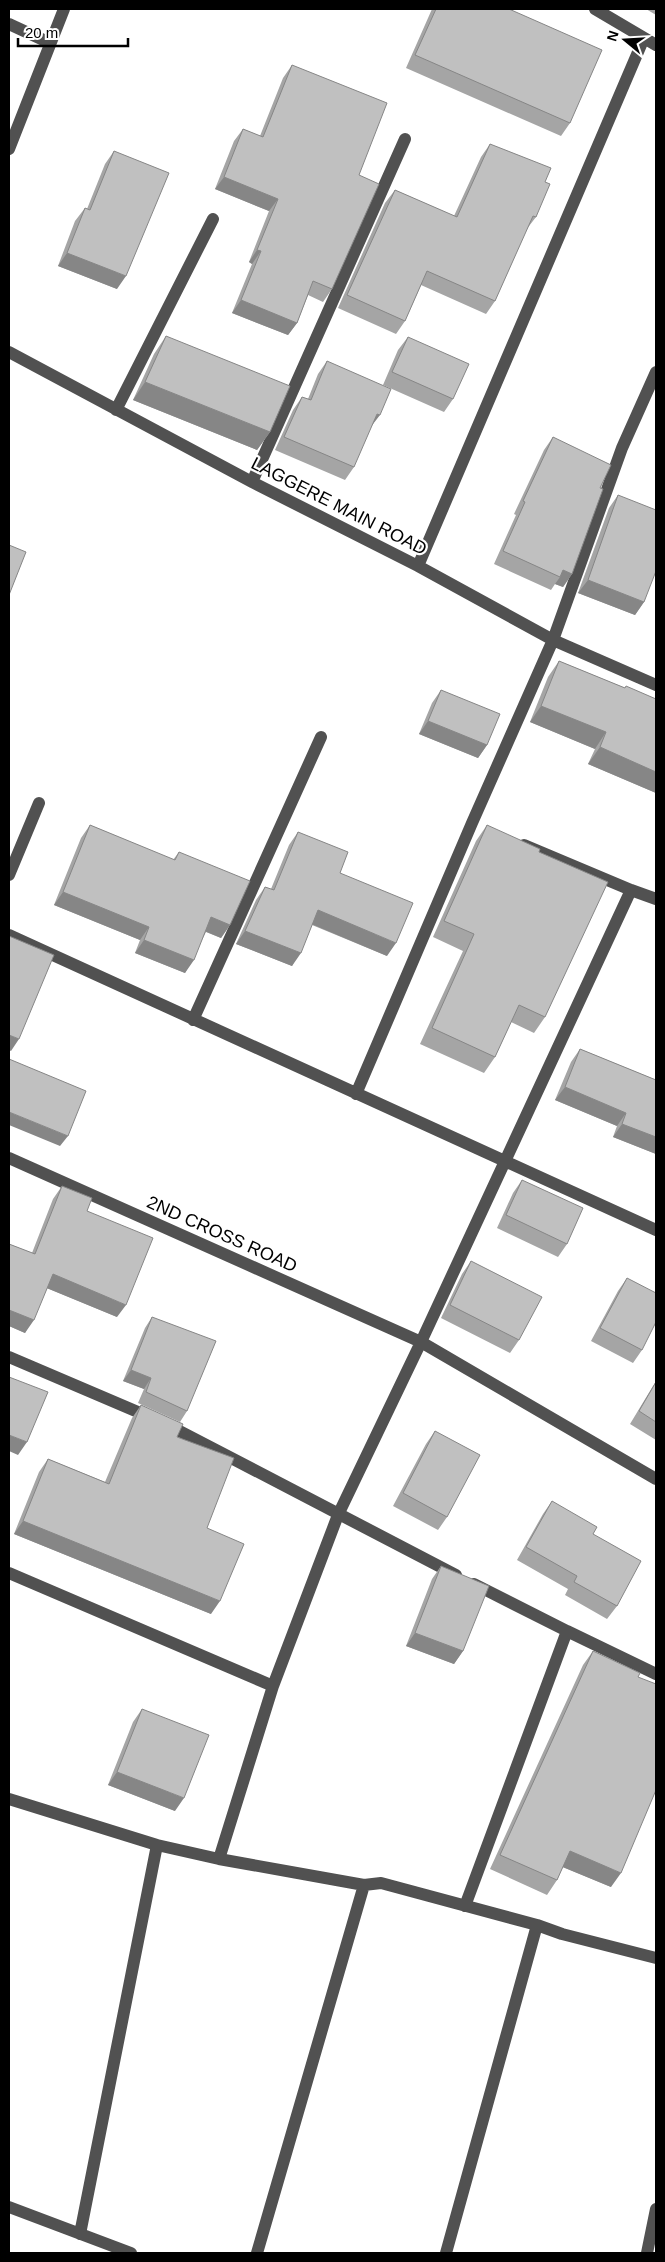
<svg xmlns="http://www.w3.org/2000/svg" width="665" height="2262" font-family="Helvetica,sans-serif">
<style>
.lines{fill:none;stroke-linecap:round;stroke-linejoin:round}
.minor{stroke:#515151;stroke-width:12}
.wall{fill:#a5a5a5}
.shaded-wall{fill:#868686}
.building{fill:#c0c0c0;stroke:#868686}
.labels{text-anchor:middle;stroke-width:4.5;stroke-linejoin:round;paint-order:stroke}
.street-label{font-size:18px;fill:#000;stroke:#fff}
</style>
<rect width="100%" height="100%" fill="#fff"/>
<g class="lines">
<path class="minor" d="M595,9L656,45
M9,24L50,43
M9,149L64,9
M9,352L252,482L418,566L553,640L656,685
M116,410L213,219
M252,482L405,139
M418,566L644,38
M524,845L631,890L656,899
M9,875L39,803
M9,935L656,1230
M193,1020L321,737
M356,1094L472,823L553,640L622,448L656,372
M9,1158L421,1342L656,1479
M9,1357L166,1424L456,1575
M9,1573L273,1686
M567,1631L656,1674
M9,1799L157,1845L219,1859L364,1885L381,1883L537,1925L562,1934L656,1958
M219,1859L273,1686L338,1515L421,1342L631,890
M465,1906L567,1631L474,1584
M9,2207L131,2253
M80,2234L157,1845
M257,2253L364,1885
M446,2253L537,1925
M647,2253L656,2209"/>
</g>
<path class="wall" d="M432,9H509L570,123L561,136L406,68Z
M646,9H656V15Z
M292,65L359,175L332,289L323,302L308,295L297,323L288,335L232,313L252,264L249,262L269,211L215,189L234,141L243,129L260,136L283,78Z
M490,144L545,182L536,217L526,230L495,301L486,314L421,285L405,321L396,334L338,308L385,203L395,190L454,216L481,157Z
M114,151L117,289L58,266L75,221L85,208L87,209L105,164Z
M166,336L270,432L257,450L133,400L154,354Z
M408,337L453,399L444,412L383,385L398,350Z
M327,361L354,467L345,480L275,450L293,410L302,397L308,399L318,374Z
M553,437L600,488L572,574L563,587L555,584L551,590L494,564L516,515L514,514L544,450Z
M618,495L644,602L635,615L578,593L609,508Z
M559,661L625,688L656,699V793L588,764L595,749L530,722L548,677Z
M441,690L487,745L478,758L419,734L432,703Z
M90,825L173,860L179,852L230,925L221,938L206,932L185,973L135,953L140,940L54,905L81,838Z
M487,825L539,852L545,1017L534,1033L511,1022L495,1057L484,1073L420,1044L463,951L433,937L476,841Z
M298,832L340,873L387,956L312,925L292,966L236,944L256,900L265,887L271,889L289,845Z
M580,1049L656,1080V1154L613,1137L617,1126L555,1100L571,1062Z
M522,1180L567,1244L558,1257L497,1228L513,1193Z
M62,1186L87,1211L117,1317L47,1288L25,1333L9,1326V1244L32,1253L53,1199Z
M471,1261L519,1340L510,1353L441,1318L462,1274Z
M627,1278L642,1350L633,1363L591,1341L618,1291Z
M152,1317L187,1411L180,1422L138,1403L144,1389L123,1381L145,1328Z
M656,1381V1440L630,1424Z
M141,1405L177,1437L207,1528L211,1614L14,1534L39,1472L48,1459L105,1482L132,1418Z
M435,1431L447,1517L438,1530L393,1506L426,1444Z
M552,1501L593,1534L617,1606L607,1619L565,1595L568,1589L517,1560L543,1514Z
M441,1566L463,1651L454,1664L406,1646L432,1579Z
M593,1651L638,1677L611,1887L563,1867L557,1880L547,1895L490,1869L583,1665Z
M142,1709L175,1811L108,1785L133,1722Z"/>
<path class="shaded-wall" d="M224,177L278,199L269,211L215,189Z
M257,250L261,251L252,264L249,262Z
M67,253L126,276L117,289L58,266Z
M241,300L297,323L288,335L232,313Z
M145,382L270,432L257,450L133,400Z
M377,414L380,415L370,428Z
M563,570L572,574L563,587L555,584L560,577Z
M588,580L644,602L635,615L578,593Z
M541,706L606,732L595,749L530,722Z
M428,721L487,745L478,758L419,734Z
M600,747L656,772V793L588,764Z
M63,892L149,927L140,940L54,905Z
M318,910L396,943L387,956L309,923Z
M211,917L230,925L221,938L202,930Z
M245,931L301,953L292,966L236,944Z
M144,940L194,960L185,973L135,953Z
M9,1035L19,1039L11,1051L9,1050Z
M565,1087L626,1113L617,1126L555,1100Z
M9,1112L68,1136L60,1146L9,1125Z
M622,1124L656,1137V1154L613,1137Z
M53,1274L126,1305L117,1317L44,1287Z
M9,1310L34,1320L25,1333L9,1326Z
M131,1370L151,1378L144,1389L123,1381Z
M9,1435L27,1442L18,1455L9,1451Z
M23,1521L220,1601L211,1614L14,1534Z
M415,1633L463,1651L454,1664L406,1646Z
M117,1772L184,1798L175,1811L108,1785Z
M570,1851L621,1873L611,1887L560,1866Z"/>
<path class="building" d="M436,9H509L602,50L570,123L415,55Z
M292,65L387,103L359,175L379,184L332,289L313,281L297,323L241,300L261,251L257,250L278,199L224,177L243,129L263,137Z
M490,144L551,168L545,182L550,184L536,217L533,216L495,301L427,271L405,321L347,295L395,190L457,217Z
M114,151L169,173L126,276L67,253L85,208L90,210Z
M166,336L290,386L270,432L145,382Z
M408,337L469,364L453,399L392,372Z
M327,361L391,389L380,415L377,414L354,467L284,437L302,397L311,400Z
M553,437L611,465L600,488L603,489L572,574L563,570L560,577L503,551L525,502L523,501Z
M618,495L656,510V571L644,602L588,580Z
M9,545L26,552L9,595Z
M559,661L625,688L626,686L656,699V772L600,747L606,732L541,706Z
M441,690L500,714L487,745L428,721Z
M90,825L175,860L179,852L250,881L230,925L211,917L194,960L144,940L149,927L63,892Z
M487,825L540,849L539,852L608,882L545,1017L519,1005L495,1057L432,1028L474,934L444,921Z
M298,832L348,852L340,873L413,903L396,943L318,910L301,953L245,931L265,887L274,890Z
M9,936L54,955L19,1039L9,1035Z
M580,1049L656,1080V1137L622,1124L626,1113L565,1087Z
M9,1059L86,1091L68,1136L9,1112Z
M522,1180L583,1208L567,1244L506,1215Z
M62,1186L92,1198L87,1211L153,1238L126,1305L53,1274L34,1320L9,1310V1244L35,1254Z
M471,1261L542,1297L519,1340L450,1305Z
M627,1278L656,1293V1322L642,1350L600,1328Z
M152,1317L216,1341L187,1411L146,1392L151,1378L131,1370Z
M9,1377L48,1392L27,1442L9,1435Z
M656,1382V1422L639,1411Z
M141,1405L183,1424L177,1437L234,1458L207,1528L244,1544L220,1601L23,1521L48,1459L109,1484Z
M435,1431L480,1455L447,1517L403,1493Z
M552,1501L597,1527L593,1534L641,1561L617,1606L574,1582L577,1576L526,1547Z
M441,1566L489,1586L463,1651L415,1633Z
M593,1651L640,1673L638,1677L656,1684V1790L621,1873L570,1851L557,1880L500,1855Z
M142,1709L209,1735L184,1798L117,1772Z"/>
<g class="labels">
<g class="street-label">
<text transform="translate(339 506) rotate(27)" y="6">LAGGERE MAIN ROAD</text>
<text transform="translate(222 1234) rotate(24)" y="6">2ND CROSS ROAD</text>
</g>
</g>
<rect width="665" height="2262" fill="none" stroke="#000000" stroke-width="20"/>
<g transform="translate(625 40) rotate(288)" stroke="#ffffff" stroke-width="4" paint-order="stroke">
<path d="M0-4L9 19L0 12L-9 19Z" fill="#000000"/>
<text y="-8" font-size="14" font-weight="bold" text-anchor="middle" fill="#000000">N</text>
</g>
<path d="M18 38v8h110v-8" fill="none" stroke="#000000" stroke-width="2.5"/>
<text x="25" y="38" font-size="15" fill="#000000" stroke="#ffffff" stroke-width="4" paint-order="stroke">20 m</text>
</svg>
